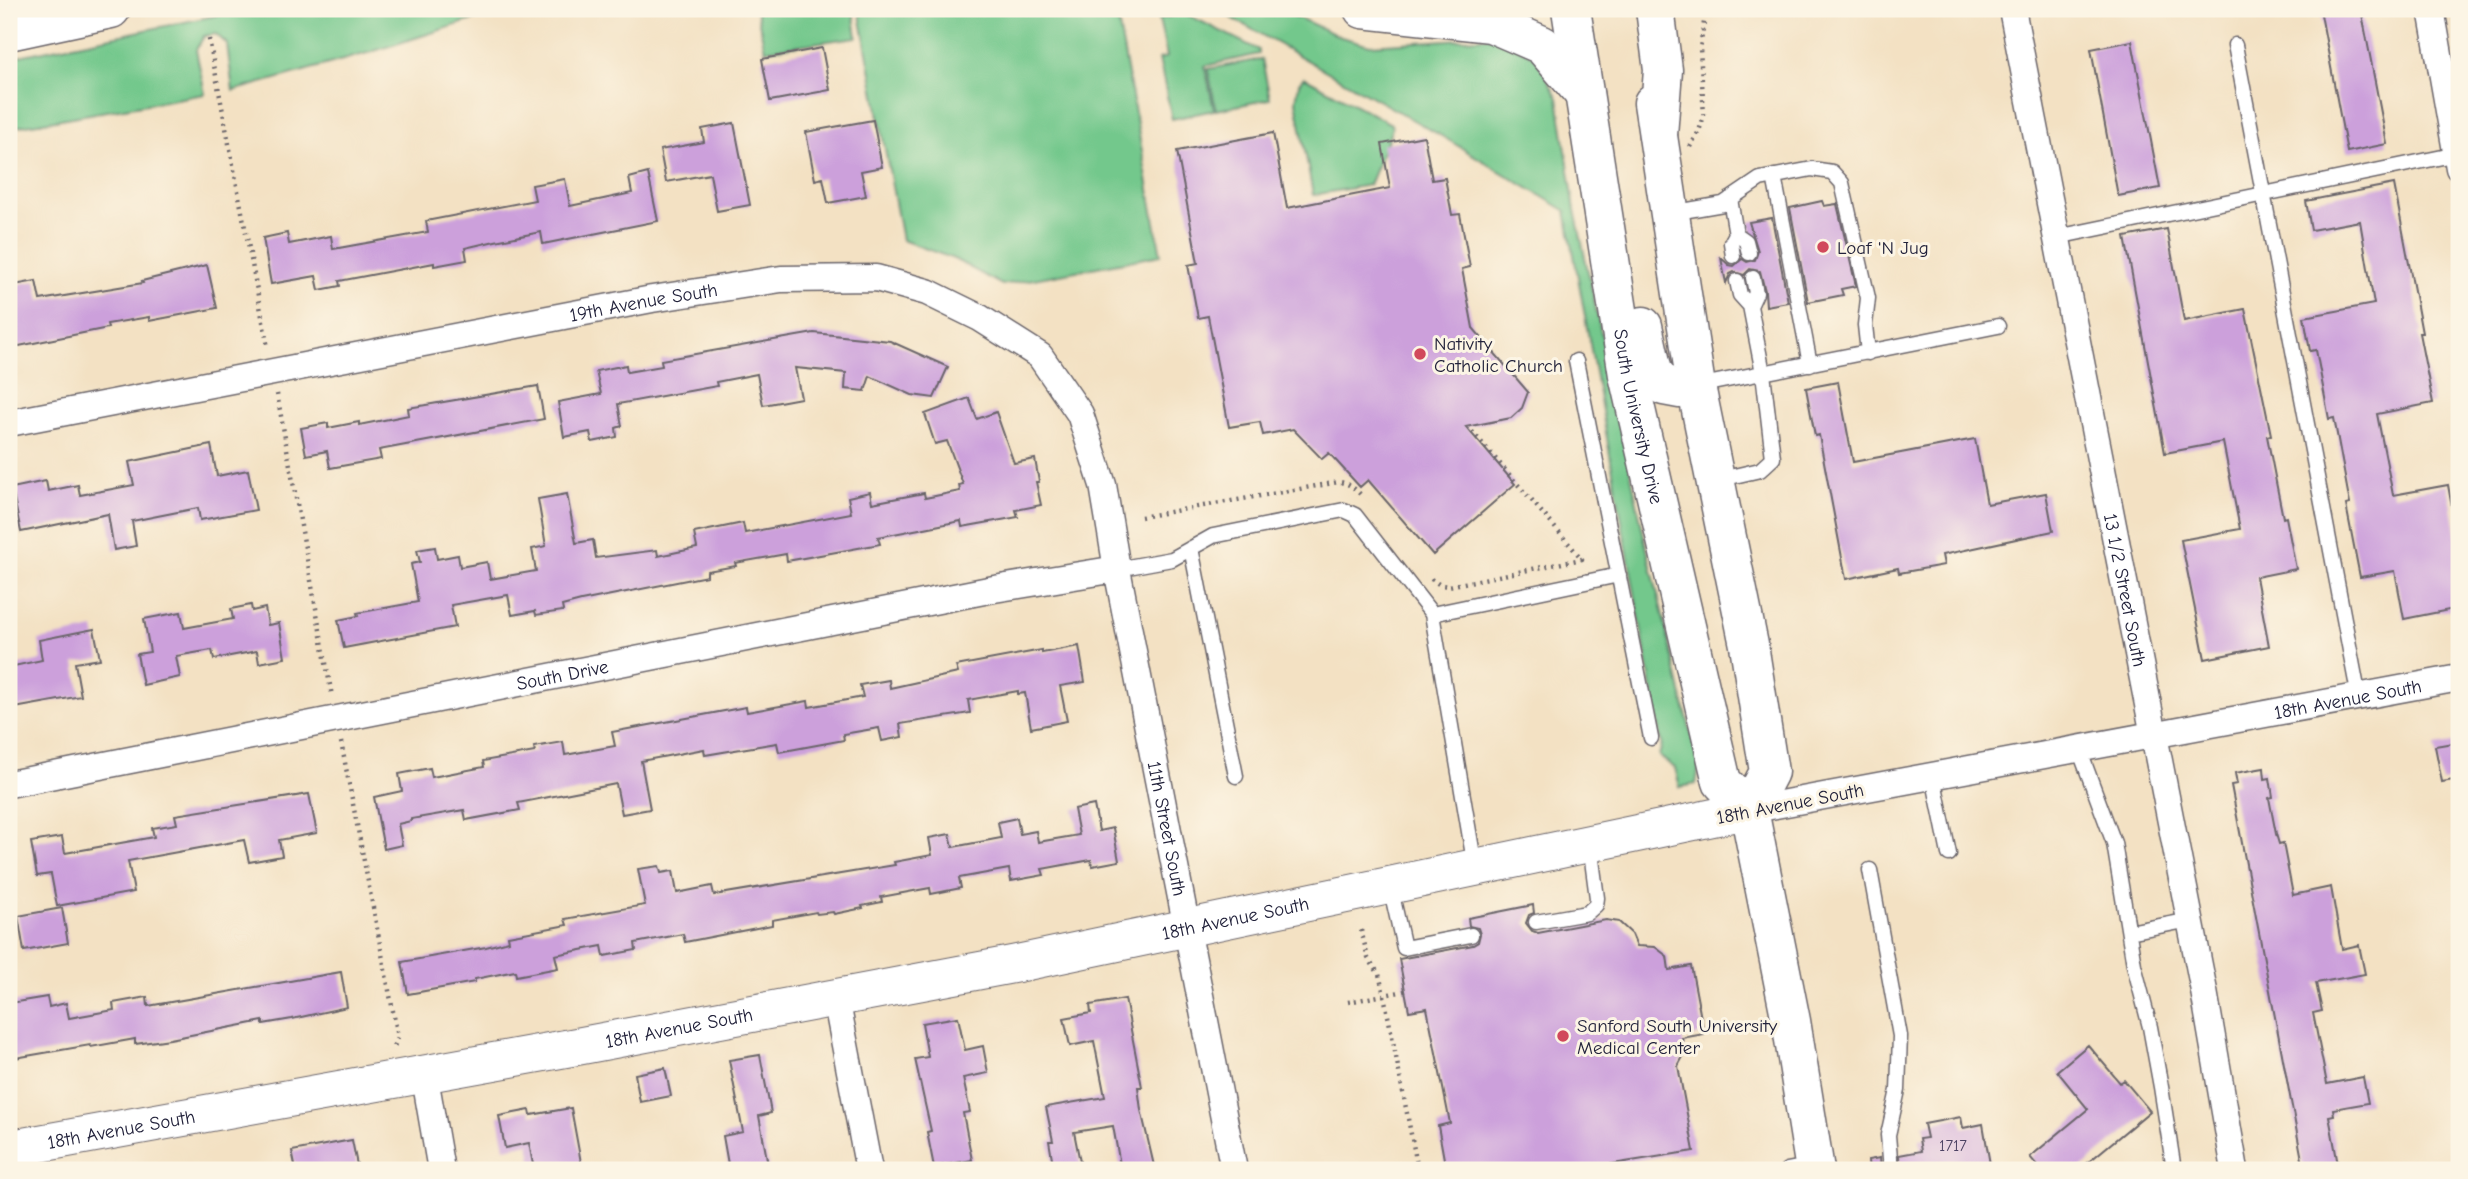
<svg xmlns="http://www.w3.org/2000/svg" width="2468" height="1179" font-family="'Comic Neue',sans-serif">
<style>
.green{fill:#73c88c;stroke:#4a7564;stroke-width:2}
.building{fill:#cca0db}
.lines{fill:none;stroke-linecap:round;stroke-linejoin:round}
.lane-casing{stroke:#6b656b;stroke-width:17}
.street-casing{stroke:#6b656b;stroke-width:29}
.secondary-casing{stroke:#6b656b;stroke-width:39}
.primary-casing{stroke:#6b656b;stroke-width:41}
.highway-casing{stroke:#6b656b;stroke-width:41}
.path{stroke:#6b656b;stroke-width:4.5;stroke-dasharray:2 5;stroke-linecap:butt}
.lane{stroke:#fff;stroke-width:14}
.street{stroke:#fff;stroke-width:26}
.secondary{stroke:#fff;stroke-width:37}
.primary{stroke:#fff;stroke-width:38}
.highway{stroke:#fff;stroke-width:38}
.poi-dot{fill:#d1495b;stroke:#fcf5e5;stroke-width:2.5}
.labels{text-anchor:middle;stroke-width:6;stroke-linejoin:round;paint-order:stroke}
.number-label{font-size:16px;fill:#4c4263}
.poi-label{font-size:19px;fill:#22223b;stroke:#fcf5e5;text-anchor:start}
.street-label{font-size:19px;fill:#22223b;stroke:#fcf5e5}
</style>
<rect width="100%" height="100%" fill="#fcf5e5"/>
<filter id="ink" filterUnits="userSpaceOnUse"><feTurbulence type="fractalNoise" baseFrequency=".0143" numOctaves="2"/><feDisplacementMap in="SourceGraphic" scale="14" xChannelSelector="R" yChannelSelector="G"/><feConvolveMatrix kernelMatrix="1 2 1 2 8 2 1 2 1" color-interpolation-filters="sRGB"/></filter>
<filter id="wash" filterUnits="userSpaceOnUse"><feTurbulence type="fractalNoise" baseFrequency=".00686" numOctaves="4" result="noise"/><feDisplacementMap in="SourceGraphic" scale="28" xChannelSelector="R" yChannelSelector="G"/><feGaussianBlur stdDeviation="1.57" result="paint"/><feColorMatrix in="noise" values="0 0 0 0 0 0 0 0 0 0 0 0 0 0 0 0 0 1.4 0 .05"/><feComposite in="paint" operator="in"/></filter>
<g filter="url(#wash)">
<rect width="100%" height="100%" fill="#f3e1c3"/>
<path class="green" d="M248,9H507L371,52L233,91L227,44L216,34L204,36L196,50L205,94L9,128V58Z
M756,9H853L857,37L765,50Z
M859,9H1116L1161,255L1002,285L954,259L902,240Z
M1216,9H1279L1341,37L1370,45L1494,37L1535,56L1558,98L1575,210L1645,541L1699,767L1696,784L1680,787L1675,768L1659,756L1662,744L1566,211L1445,138Z
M1184,13L1259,50V54L1205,66L1214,110L1172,119L1159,59L1167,57L1159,19Z
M1262,59L1270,99L1216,110L1208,69Z
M1304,77L1391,124L1392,129L1369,185L1313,195L1296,101L1299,83Z"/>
<g id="blocks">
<path class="building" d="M2320,9H2361L2387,144L2347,152Z
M2132,41L2160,188L2118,196L2091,49Z
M822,48L830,90L770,101L762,59Z
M873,120L882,167L861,171L866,196L828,203L823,178L815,180L806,132Z
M734,123L750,205L717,211L710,174L666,182L660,150L704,142L702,129Z
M1273,133L1287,208L1390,188L1382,144L1424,136L1432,180L1445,178L1452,215L1460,214L1470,267L1462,269L1473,328L1528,392L1522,408L1511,418L1466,427L1515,484L1433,555L1368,480L1360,487L1329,453L1322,459L1293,429L1263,435L1260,422L1229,427L1208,316L1198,318L1188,265L1198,263L1177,151Z
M648,173L658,221L543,244L541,232L495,241L465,248L467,260L434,266V263L339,281L340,286L319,290L316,276L271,284L263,238L287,233L289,244L331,236L333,249L428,232L426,221L535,200L532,185L565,179L570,206L632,193L629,178Z
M2394,184L2422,333H2419L2433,403L2377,414L2393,495L2448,485L2459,547V608L2404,619L2395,571L2360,577L2346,505L2350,504L2334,418L2329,419L2316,350L2310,351L2304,317L2374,304L2360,221L2311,230L2306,201Z
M1822,201L1824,206L1837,204L1856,286L1841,289L1843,295L1808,302L1790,208Z
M1772,218L1788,302L1766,306L1765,291L1760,271L1750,269L1744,275L1734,272L1730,274L1726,283L1721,258L1729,265L1734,266L1742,259L1747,262L1755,260L1758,251L1749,222Z
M2167,229L2184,321L2245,309L2271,435L2267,436L2283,518L2286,517L2296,569L2256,577L2269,646L2205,659L2181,540L2240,529L2223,442L2165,453L2125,237Z
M207,265L217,308L149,321V317L107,324L108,328L9,348V286L36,281L40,300L143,283L142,281Z
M814,333L890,341L948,367L934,398L912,395L870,376L865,391L845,389L846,373L795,368L801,398L763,405L757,374L716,382L717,386L618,404L622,426L616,428L617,437L592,442L590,432L564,437L558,402L601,394L596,371L626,365L627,372L662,366L661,360Z
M1838,382L1853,462L1975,439L1987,504L2046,493L2053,531L1942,555L1944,565L1899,573L1898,568L1846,579L1819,435L1815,436L1806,388Z
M538,386L544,419L379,450L381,459L330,468L327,451L306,455L301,428L328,423V428L359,422V425L409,415L408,408Z
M969,398L977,419L996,412L1014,463L1035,459L1039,482H1036L1041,505L1016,510L1018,517L962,527L961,521L878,537L880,544L787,561L786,554L735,563L736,566L707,571V576L581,601L562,606L563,611L536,615L535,611L512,615L508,595L451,605L455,627L344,648L338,620L358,616L357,613L418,602L411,564L420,562L417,550L435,547L437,559L458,555L460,567L487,562L490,579L536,571L532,549L546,546L538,499L567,494L576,543L593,540L596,558L657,550L658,556L697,548L694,533L743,523L745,533L851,513L848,497L870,492L872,503L924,493L925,498L960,491L959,485L963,484L947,441L935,444L925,414Z
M211,445L217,476L248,470L256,510L200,520L198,508L132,521L136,546L114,550L108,514L21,532L12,488L46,481L48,491L78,485L80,495L134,485L129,462Z
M251,605L252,611L265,608L268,625L279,623L285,658L259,663L257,651L214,659L212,650L176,656L180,677L143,685L137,654L150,652L144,619L181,612L184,628L233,619L231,609Z
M94,629L100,659L75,663L81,696L9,709V667L42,660L39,640Z
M1079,646L1085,682L1060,686L1067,721L1031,728L1025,693L1018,694V691L968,700L970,713L900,724L902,737L882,741L879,728L843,734L844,740L779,752L777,743L705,755L704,749L641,761L650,809L622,814L616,784L518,803L520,810L466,820L464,810L411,819V821L398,824L402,845L384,849L374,797L402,791L399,774L430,768L432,777L484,767L483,761L535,752L534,747L563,742L565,755L615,746L612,732L746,707L747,712L808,701L809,707L863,697L860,685L889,680L890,688L958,673L956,666L1042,650V653Z
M2459,742V779L2442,782L2435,746Z
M2264,768L2265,779L2270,778L2273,797L2269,798L2276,834L2279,844L2283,843L2293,895L2331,887L2342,949L2359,945L2365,974L2316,983L2322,1011L2313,1013L2327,1084L2363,1077L2368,1103L2333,1109L2334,1115L2329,1116L2339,1170H2304L2231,785L2237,784L2235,773Z
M309,794L317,833L279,840L282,856L249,862L244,840L128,861L134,892L57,906L51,874L37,876L31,842L62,837L65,853L154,837L152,828L177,824L175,815Z
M1094,805L1099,831L1113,828L1119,861L1092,866L1091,860L1042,869L1044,875L1011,881L1009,869L959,878L961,888L931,894L930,888L881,897L882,902L862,906L863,908L834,914L833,912L817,914L816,912L772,920V925L685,942L683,934L635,943L636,950L604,956L602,946L555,955L558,968L516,976L515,971L475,979V982L408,994L402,962L486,947L509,941L508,936L567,925L565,919L645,905L638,869L659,866L661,873L673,871L677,893L712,886L714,895L895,865L894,862L932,855L929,838L950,834L953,847L1001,838L998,822L1017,818L1020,834L1036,831L1038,842L1079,835L1074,809Z
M1533,905L1534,913L1529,915L1526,923L1532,931L1538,933L1606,920L1619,922L1632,934L1637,946L1655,947L1667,956L1669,970L1691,966L1704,1034L1682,1038L1685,1053L1678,1066L1694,1151L1575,1170H1446L1438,1126L1450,1123L1427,1008L1409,1011L1399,959L1473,945L1478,942L1480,934L1478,928L1469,926L1468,918Z
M62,908L68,943L24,951L18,916Z
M341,972L347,1007L292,1019L263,1024V1021L170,1039L135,1044V1039L91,1047L90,1045L9,1059V1014L12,1013L10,1003L47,997L49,1007L66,1003L69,1018L114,1010L113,1003L147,997L148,1006Z
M1125,999L1142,1087H1138L1141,1110L1155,1170H1121L1113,1126L1074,1132L1081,1167L1054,1170L1049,1141H1053L1046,1107L1105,1097L1094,1041L1070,1046L1064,1018L1091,1013L1090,1005Z
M958,1017L965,1050L983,1046L988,1073L963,1078L970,1112L963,1113L972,1160L934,1167L927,1132L931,1131L915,1059L928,1057L922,1023Z
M2088,1045L2120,1083L2124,1080L2150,1111L2079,1170H2041L2030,1157L2088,1109L2057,1071Z
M760,1055L771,1113L759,1116L769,1170H729L723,1136L743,1132L729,1060Z
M665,1068L671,1096L640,1102L635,1074Z
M571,1108L582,1168L534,1170L529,1143L505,1148L499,1116L530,1110L531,1115Z
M1961,1117L1963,1128L1983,1124L1991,1170H1900L1899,1155L1921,1151L1919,1139L1927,1138L1924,1124Z
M352,1140L357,1165L328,1170H296L292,1151Z
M1880,1158L1881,1170H1869L1868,1160Z"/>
</g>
</g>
<g filter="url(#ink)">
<use href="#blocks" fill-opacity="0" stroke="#6b656b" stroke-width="2"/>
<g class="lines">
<g class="lane-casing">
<path id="lane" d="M2235,45L2359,698
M1774,176L1810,364
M1730,199L1736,234
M1671,213L1723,204L1760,179L1812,169L1832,172L1842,183L1868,298L1865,325L1868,353
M2057,237L2457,154
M1733,256L1731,243L1736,234L1746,241L1749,253
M1737,281L1740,295L1750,306L1756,293L1753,278
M1576,361L1651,738
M1697,386L1998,326
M1717,480L1760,470L1773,458L1763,373L1750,306
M1191,548L1236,776
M1117,569L1172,559L1213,536L1344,510L1355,515L1432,614L1475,867
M1432,614L1619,575
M2079,749L2114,843L2134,965L2150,1027L2161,1087L2174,1170
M1933,776L1949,854
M1870,870L1900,1036L1898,1090L1888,1135L1891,1170
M1390,886L1404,948L1471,935
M1536,922L1587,913L1596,905L1597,898L1590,845
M2129,932L2190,920
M1787,1170L1813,1165"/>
</g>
<g class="street-casing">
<g id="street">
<path id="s1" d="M2012,9L2204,991L2235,1170"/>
<path d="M2431,9L2459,168"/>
<path id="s2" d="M9,423L652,299L781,279L876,278L927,292L980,318L1040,356L1080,414L1103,485L1117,569L1234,1170"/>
<path id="s3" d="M9,784L994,589L1117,569"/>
<path id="s4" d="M1749,810L2459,678"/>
<path d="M836,998L869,1170"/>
<path d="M424,1072L441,1170"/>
</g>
</g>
<g class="secondary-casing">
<g id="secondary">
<path id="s5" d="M9,1149L574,1047L1015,964L1749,810"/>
</g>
</g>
<g class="primary-casing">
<g id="primary">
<path id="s6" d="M1571,9L1628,375L1722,782L1749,810L1791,1021L1815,1170"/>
<path d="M1653,103L1696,386L1749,645L1769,772L1749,810"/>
<path d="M1643,326L1653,372L1664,386L1680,389L1696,386"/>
</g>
</g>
<g class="highway-casing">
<path id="highway" d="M1363,9L1491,23L1542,45L1584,94
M1655,9L1663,70L1658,135
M9,31L111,9"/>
</g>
<path class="path" d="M209,39L268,348
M1690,147L1699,131L1704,116L1700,48L1706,9
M277,394L332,696
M1141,517L1339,482C1350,483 1355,489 1363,497
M1431,579L1440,585L1449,586L1582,559L1470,429
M341,742L398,1037L393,1049
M1361,930L1368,958L1379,974L1384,995L1418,1170
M1348,1002L1405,991"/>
<use href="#lane" class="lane"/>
<use href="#street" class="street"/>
<use href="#secondary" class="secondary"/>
<use href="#primary" class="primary"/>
<use href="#highway" class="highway"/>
</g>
</g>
<g class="poi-dot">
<circle cx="1823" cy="247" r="7"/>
<circle cx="1420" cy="354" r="7"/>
<circle cx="1563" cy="1036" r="7"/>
</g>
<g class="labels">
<g class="number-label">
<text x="1953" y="1151">1717</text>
</g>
<g class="poi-label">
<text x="1837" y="254">Loaf 'N Jug</text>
<text x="1434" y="350">Nativity<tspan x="1434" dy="22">Catholic Church</tspan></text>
<text x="1577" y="1032">Sanford South University<tspan x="1577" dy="22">Medical Center</tspan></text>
</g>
<g class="street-label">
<text dy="7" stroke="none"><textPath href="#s2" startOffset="646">19th Avenue South</textPath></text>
<text dy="7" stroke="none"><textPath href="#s6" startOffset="413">South University Drive</textPath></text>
<text dy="7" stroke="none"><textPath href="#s1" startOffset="592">13 1/2 Street South</textPath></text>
<text dy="7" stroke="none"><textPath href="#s3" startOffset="564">South Drive</textPath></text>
<text dy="7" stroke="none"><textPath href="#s4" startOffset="609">18th Avenue South</textPath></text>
<text transform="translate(1790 803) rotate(-11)" y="7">18th Avenue South</text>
<text dy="7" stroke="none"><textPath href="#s2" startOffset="1558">11th Street South</textPath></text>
<text dy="7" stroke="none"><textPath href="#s5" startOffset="1248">18th Avenue South</textPath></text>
<text dy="7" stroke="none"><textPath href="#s5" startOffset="681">18th Avenue South</textPath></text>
<text dy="7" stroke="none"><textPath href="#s5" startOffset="114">18th Avenue South</textPath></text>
</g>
</g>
<rect width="2468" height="1179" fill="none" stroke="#fcf5e5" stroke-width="35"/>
</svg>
